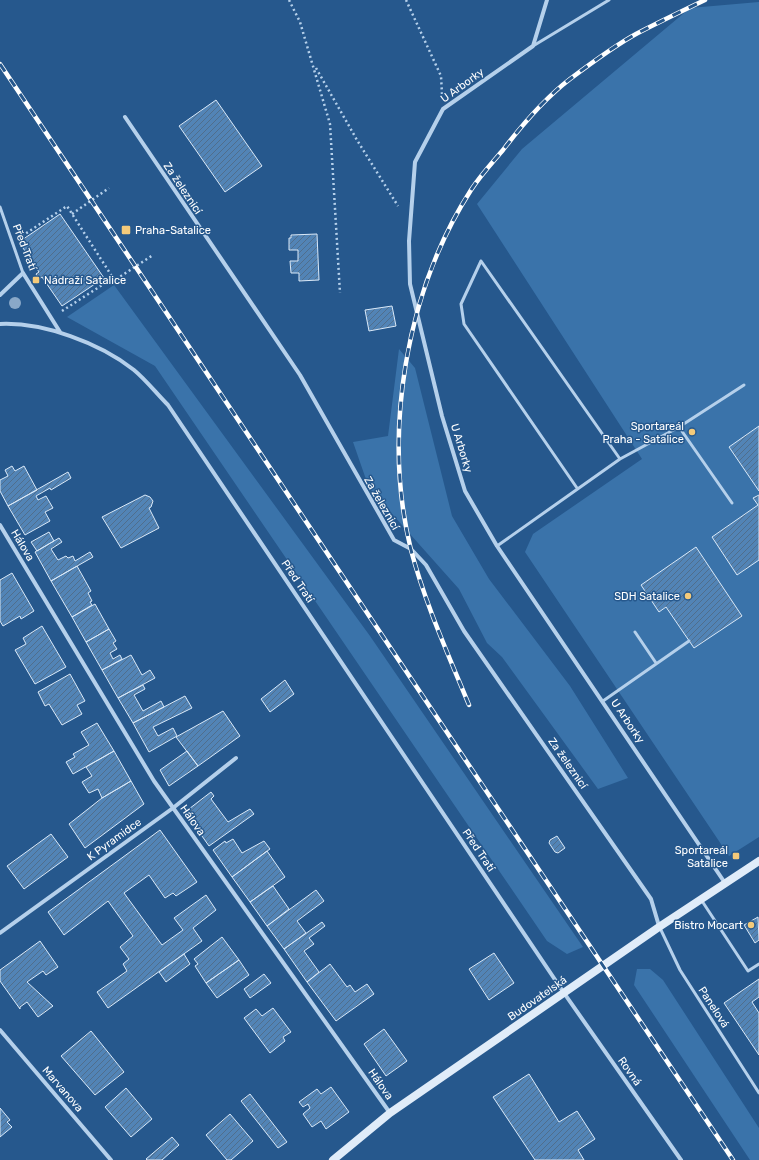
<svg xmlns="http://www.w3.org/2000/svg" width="759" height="1160" font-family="Rubik,sans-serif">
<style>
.grass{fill:#3a73aa}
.building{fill:url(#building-hatch);stroke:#dae9f8}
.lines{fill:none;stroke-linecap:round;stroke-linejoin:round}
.path{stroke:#b5d0eb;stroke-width:2.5;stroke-dasharray:2 3;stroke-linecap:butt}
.lane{stroke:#b5d0eb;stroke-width:3}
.street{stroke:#b5d0eb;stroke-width:4}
.secondary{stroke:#e0ecf9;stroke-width:8}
.rail-casing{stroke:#fff;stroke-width:4.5}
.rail{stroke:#26588d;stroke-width:3;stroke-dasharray:9;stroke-linecap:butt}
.tree{fill:#89a8c8}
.poi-dot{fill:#f4ca7a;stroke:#26588d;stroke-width:1.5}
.labels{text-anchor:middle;stroke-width:3;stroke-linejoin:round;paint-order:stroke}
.street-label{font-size:11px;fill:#fff;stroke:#26588d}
.poi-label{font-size:11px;fill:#fff;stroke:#26588d;text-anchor:end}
</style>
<defs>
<pattern id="building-hatch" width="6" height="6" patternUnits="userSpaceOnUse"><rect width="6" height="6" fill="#5284b6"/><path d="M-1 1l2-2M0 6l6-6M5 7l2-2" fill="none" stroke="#506e8c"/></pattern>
</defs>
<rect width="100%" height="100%" fill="#26588d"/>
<path class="grass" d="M759,2V837L729,856L525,552L533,534L642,459L477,204L522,149L690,8Z
M114,285L370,636L583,947L567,954L547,941L155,366L67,317Z
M399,349L415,368L452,516L489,579L570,686L628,778L598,789L502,657L487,643L459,589L369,488L353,442L388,436Z
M637,969H650L663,980L759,1128V1160H750L634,985Z"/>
<path class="building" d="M216,100L262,166L225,192L179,126Z
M60,214L104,278L62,306L42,277L39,279L36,274L39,272L19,242Z
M317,234L319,280L299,281V273H291L290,261H298V250H289V238H291V235Z
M392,306L396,326L369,331L365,310Z
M759,426V491L729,447Z
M12,466L15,471L24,466L37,490L8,506L0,491V480L8,476L5,470Z
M68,472L71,478L51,490L50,488L36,496L38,500L46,496L53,508L45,512L50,521L25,535L8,506Z
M145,495L150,497L153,501L151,507L149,508L159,528L121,548L102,517Z
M759,495V560L737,575L712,537L758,505L753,498Z
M49,532L54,541L37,551L31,542Z
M59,538L62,542L51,549L58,560L66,556L68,558L73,556L75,561L90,552L93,557L51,581L35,552Z
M696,547L742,616L694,648L666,607L659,612L641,585Z
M77,566L91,591L88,593L92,601L90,602L92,605L72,617L51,581Z
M12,573L34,611L21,619L20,616L3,626L0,621V580Z
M95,604L109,629L86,642L72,617Z
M42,626L66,667L35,684L15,650L26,644L23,638Z
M109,629L116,641L113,643L117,649L110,653L113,659L120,655L122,659L102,670L86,642Z
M131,655L142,675L150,670L155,678L118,698L102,670Z
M70,674L85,701L77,705L82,714L62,725L49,704L45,706L38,692Z
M285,680L294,694L270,712L261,699Z
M143,685L145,689L134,695L143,711L161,701L164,707L133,723L118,698Z
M185,696L192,708L153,727L158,736L173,728L177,736L149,752L133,723Z
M223,711L240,736L198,766L176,737Z
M97,723L114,751L73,774L66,762L75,757L73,754L89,745L81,732Z
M114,751L131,781L102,798L98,789L89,793L82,782L92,776L86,767Z
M187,751L198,766L169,786L160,770Z
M131,781L144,804L85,848L69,824L102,798Z
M211,792L214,796L211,799L228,822L250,809L254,814L209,846L185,812Z
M160,830L197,882L176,896L173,893L165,898L149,875L124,893L162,945L183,930L174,918L206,895L216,910L193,928L202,941L108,1008L97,992L127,971L123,964L129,959L120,947L133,936L108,901L64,935L48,912Z
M51,834L68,857L24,889L7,866Z
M557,836L565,848L558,853L555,852L549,843L550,840Z
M233,839L242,853L264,841L270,849L232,877L213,850L225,841L226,843Z
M267,851L285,877L250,902L232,877Z
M273,886L289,909L267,926L250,902Z
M316,890L324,901L297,921L306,933L284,949L267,926Z
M758,917L759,940L755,943L744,925Z
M322,922L325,926L309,938L314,944L304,951L319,972L307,982L284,949Z
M222,937L239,960L206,983L195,966L198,964L194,959Z
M40,941L58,967L46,975L43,971L27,982L53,1006L38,1017L27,1002L20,1007V1009L0,981V970Z
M494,953L514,983L489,1000L469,969Z
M184,954L190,964L166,982L159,972Z
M239,960L249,975L217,998L206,983Z
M330,964L347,987L350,985L355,992L367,984L374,994L336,1021L307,982Z
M264,974L271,983L250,998L244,989Z
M759,979V997L752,1002L759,1013V1055L724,1003Z
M273,1008L291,1032L283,1037L285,1041L270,1053L244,1018L256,1009L262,1016Z
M384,1029L407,1061L386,1076L364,1044Z
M91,1031L124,1072L95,1095L61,1056Z
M529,1074L559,1122L577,1111L595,1139L578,1150L584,1160H535L493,1097Z
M331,1087L349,1112L326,1129L321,1121L312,1127L303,1114L310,1108L308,1104L303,1107L299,1102L317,1089L321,1094Z
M126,1088L152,1119L131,1137L105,1107Z
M250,1094L287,1142L278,1148L241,1101Z
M0,1108L10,1120L7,1122L12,1127L0,1137Z
M230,1114L253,1141L231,1160H227L206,1135Z
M172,1137L179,1145L162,1160H147L146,1159Z"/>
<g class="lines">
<path class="path" d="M289,0L300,22L330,124L340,293
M406,0L441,76L442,94
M316,68L357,140L398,206
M72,214L109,188
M22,236L67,206L113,278
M62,311L113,278L115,280L153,255"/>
<path class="lane" d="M533,46L609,0
M0,207L23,273
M481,261L461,304L464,324L577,488
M481,261L620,459
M679,427L732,503
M497,546L620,459L679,427L744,385
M635,632L656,663
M603,701L689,641
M702,901L748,971L759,964
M660,928L680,970L759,1093"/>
<path class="street" d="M547,0L533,46L443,109L415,162L409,241L410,284L442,416L465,491L497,546L725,883
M125,117L300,375L394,540L411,549L426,565L464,631L651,899L659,926
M0,295L23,273L60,332
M0,324C43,322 100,343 134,370C146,380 157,394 168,405L564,993L681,1160
M0,525L154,781L390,1113
M0,933L173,808L236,758
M0,1030L111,1160"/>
<path class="secondary" d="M333,1160L390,1113L659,927L759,861"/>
<g class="rail-casing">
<path id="rail" d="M0,64L733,1160
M469,705C448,654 425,603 411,550C382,433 406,291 471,190C480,176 492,163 503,150C522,125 544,99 570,79C590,64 614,46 636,34C659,22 682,11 705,0"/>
</g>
<use href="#rail" class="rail"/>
</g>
<circle class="tree" cx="15" cy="303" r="6"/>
<g class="poi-dot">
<rect x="121" y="225" width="10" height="10" rx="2"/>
<rect x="32" y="276" width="8" height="8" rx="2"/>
<circle cx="692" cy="432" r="4"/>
<circle cx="688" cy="596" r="4"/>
<rect x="732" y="852" width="8" height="8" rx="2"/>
<circle cx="751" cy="925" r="4"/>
</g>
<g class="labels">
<g class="street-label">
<text transform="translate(462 85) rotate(-36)" y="4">U Arborky</text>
<text transform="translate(183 188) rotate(56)" y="4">Za železnicí</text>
<text transform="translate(25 247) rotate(69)" y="4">Před Tratí</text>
<text transform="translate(462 448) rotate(73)" y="4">U Arborky</text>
<text transform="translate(382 503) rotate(60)" y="4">Za železnicí</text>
<text transform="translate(23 545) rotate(59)" y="4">Hálova</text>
<text transform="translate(298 581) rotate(56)" y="4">Před Tratí</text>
<text transform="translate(628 721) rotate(56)" y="4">U Arborky</text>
<text transform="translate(568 763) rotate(55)" y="4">Za železnicí</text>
<text transform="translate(193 820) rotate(55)" y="4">Hálova</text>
<text transform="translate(114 839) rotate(-36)" y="4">K Pyramidce</text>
<text transform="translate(479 850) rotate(56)" y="4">Před Tratí</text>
<text transform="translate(537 998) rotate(-35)" y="4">Budovatelská</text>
<text transform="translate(714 1007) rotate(57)" y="4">Panelová</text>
<text transform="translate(630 1071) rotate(55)" y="4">Rovná</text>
<text transform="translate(381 1084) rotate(55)" y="4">Hálova</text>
<text transform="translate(63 1089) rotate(49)" y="4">Marvanova</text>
</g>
<g class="poi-label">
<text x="135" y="234" text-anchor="start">Praha-Satalice</text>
<text x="44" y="284" text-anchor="start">Nádraží Satalice</text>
<text x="684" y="430">Sportareál<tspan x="684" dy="13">Praha - Satalice</tspan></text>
<text x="680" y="600">SDH Satalice</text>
<text x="728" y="854">Sportareál<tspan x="728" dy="13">Satalice</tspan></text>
<text x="743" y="929">Bistro Mocart</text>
</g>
</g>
</svg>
